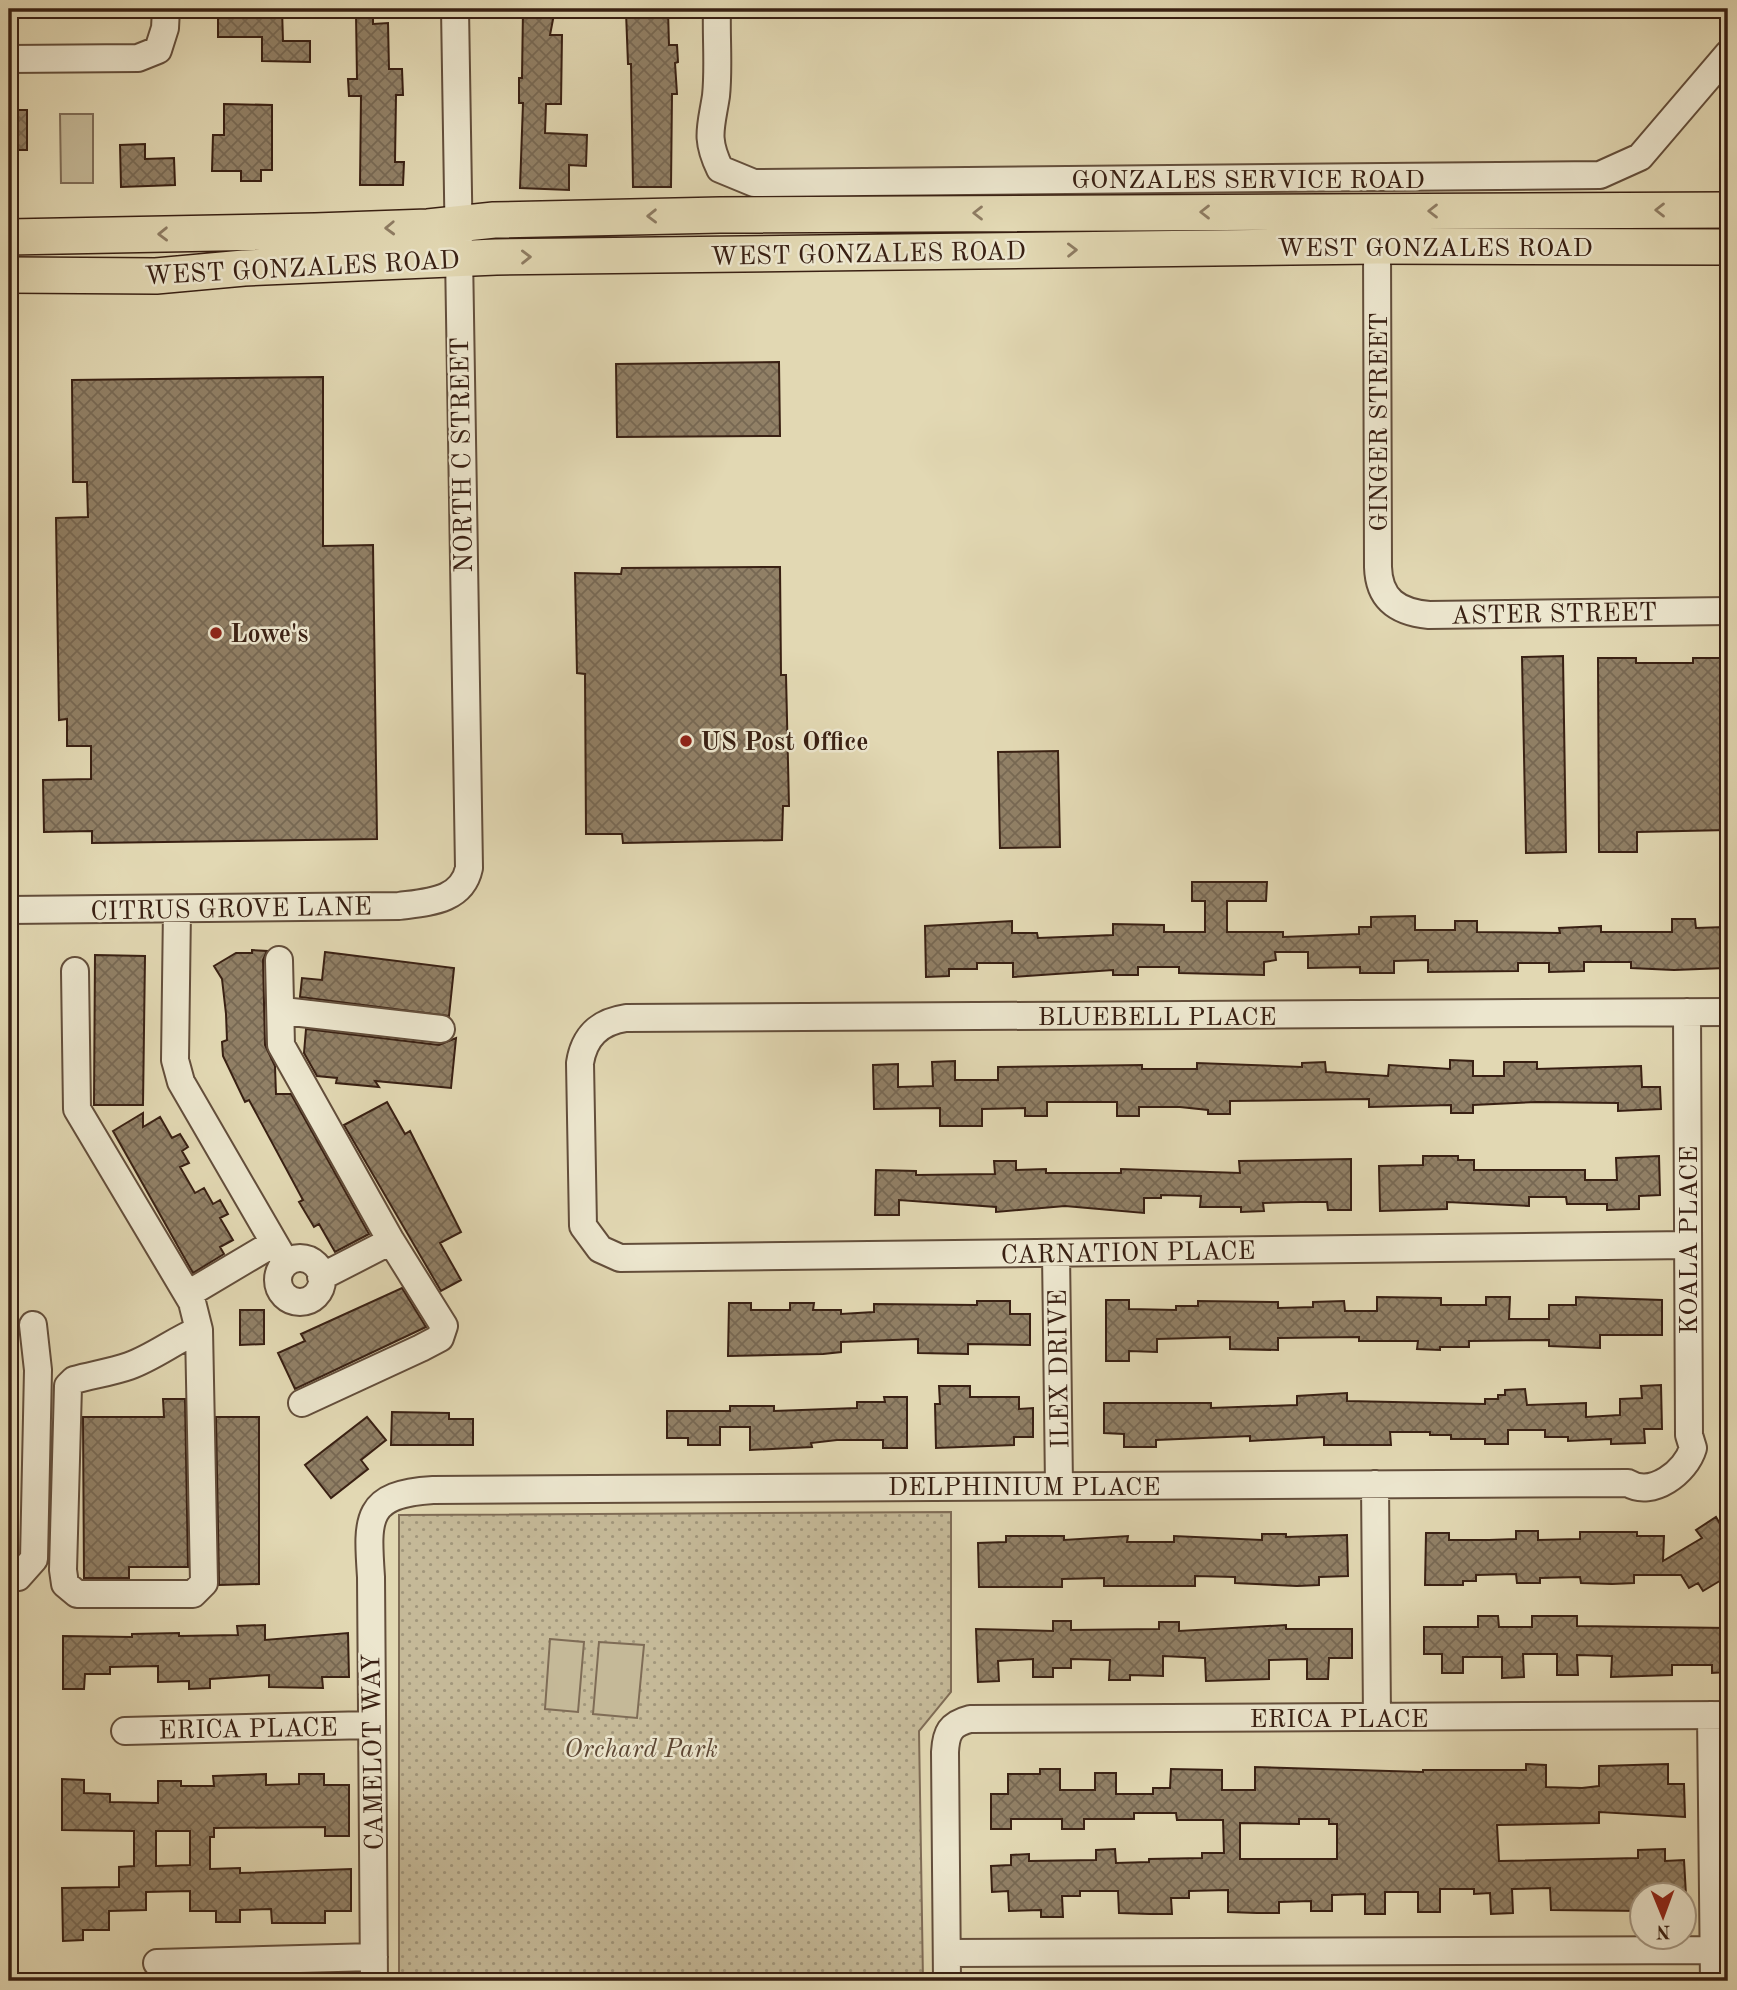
<svg xmlns="http://www.w3.org/2000/svg" width="1737" height="1990" font-family="'Old Standard TT',serif">
<style>
.park{fill:url(#park-dots);stroke:#7f6c56;stroke-width:2}
.pitch{fill:#c5b998;stroke:#7f6c56;stroke-width:2}
.building{fill:url(#building-cross-hatch);stroke:#392013;stroke-width:2;fill-rule:evenodd}
.lines{fill:none;stroke-linecap:round;stroke-linejoin:round}
.minor-casing{stroke:#634e3b;stroke-width:30}
.major-casing{stroke:#392013;stroke-width:38}
.minor{stroke:#ece6ce;stroke-width:26}
.major{stroke:#e2d8b3;stroke-width:35}
.oneway{stroke:#8e7c63}
.poi-dot{fill:#8f2418;stroke:#ece6ce;stroke-width:2.5}
.labels{text-anchor:middle;stroke-width:5;stroke-linejoin:round;paint-order:stroke}
.street-label{font-size:26px;fill:#392013;stroke:#ece6ce}
.poi-label{font-size:26px;font-weight:bold;fill:#392013;stroke:#ece6ce;text-anchor:start}
.park-label{font-size:26px;font-style:italic;fill:#5c4634;stroke:#ece6ce}
</style>
<defs>
<pattern id="park-dots" width="8" height="8" patternUnits="userSpaceOnUse" patternTransform="scale(1.75)"><rect width="8" height="8" fill="#c5b998"/><path d="M2 2h.1M6 6h.1" fill="none" stroke="#a1967b" stroke-width="1.8" stroke-linecap="round"/></pattern>
<pattern id="building-cross-hatch" width="8" height="8" patternUnits="userSpaceOnUse" patternTransform="scale(1.75)"><rect width="8" height="8" fill="#918066"/><path d="M0 0l8 8M0 8l8-8" fill="none" stroke="#776853"/></pattern>
</defs>
<rect width="100%" height="100%" fill="#e2d8b3"/>
<filter id="stains"><feTurbulence type="fractalNoise" baseFrequency=".00286" numOctaves="4"/><feColorMatrix values="0 0 0 0 .2 0 0 0 0 .09 0 0 0 0 .02 0 0 0 .5 -.17"/></filter>
<radialGradient id="worn" r=".72"><stop offset=".6" stop-color="#630" stop-opacity="0"/><stop offset="1" stop-color="#630" stop-opacity=".3"/></radialGradient>
<path class="park" d="M951,1512V1692L919,1731L923,1981H399V1515Z"/>
<path class="pitch" d="M60,114H93V183H61Z
M550,1639L584,1642L578,1712L545,1709Z
M599,1642L644,1645L637,1718L593,1714Z"/>
<path class="building" d="M218,9H282L283,41H310V62L262,61V37H218Z
M523,9H555L550,35H562L561,104H546L545,133L587,135L586,166L569,165V190L520,188L523,103H519V78H522Z
M668,10L669,45H677L678,62L675,63L677,94H672L671,187H633L631,64H628L626,12Z
M356,14H373V24L388,23L389,69H402L403,95H396L395,162H404L403,185H360L361,96H349L348,79H357Z
M224,104L272,105V170H261V181H241V171H212L213,135H224Z
M9,110H27V150H9Z
M145,144V159L174,158L175,185L121,187L120,145Z
M779,362L780,436L617,437L616,364Z
M323,377V546L373,545L377,839L92,843V831L44,832L43,780L91,779V746H67V719L59,720L56,518L88,517L87,482H73L72,380Z
M780,567L781,675H786L789,806H783L782,840L623,843L622,834H586L585,674L577,673L575,573L621,574L622,568Z
M1563,656L1566,852L1526,853L1522,657Z
M1598,658H1636V663H1693V658H1728V830L1637,832V852H1599Z
M1058,751L1060,847L1000,848L998,752Z
M1192,882H1267L1266,901H1227V932H1283V937L1359,934V927H1371V917L1415,916V930H1455V921H1477V932L1560,933L1559,928L1601,926V932H1672V919H1695L1696,928L1724,927L1725,968L1674,970L1631,968V962H1584V971L1549,972V963H1518V971L1428,972V960L1394,961V973H1360V967L1308,968V952H1275L1276,960L1264,962V975L1179,973V967H1138V975H1113V970L1013,977V963H977V969H949V976L926,977L925,926L1012,921V933H1037L1038,938L1113,935V924L1164,925V932H1205V901H1192Z
M252,950L267,951L263,960L265,1045L275,1066L276,1094H291L369,1234L335,1252L319,1224L314,1227L299,1202L303,1200L249,1100L245,1102L223,1056L222,1042L227,1040L226,1014L222,979L214,966L236,953H252Z
M325,952L454,968L449,1016L300,997L302,978L322,980Z
M95,955L145,956L143,1105H94Z
M306,1029L439,1045L456,1038L451,1088L375,1081L379,1087L336,1083L337,1078L317,1076L304,1053Z
M1450,1060L1473,1061V1076H1504V1062H1537V1069L1641,1066L1642,1087H1660L1661,1109L1618,1111V1103L1537,1102L1473,1105V1113H1451V1105L1369,1107V1099L1230,1101V1114H1208V1110L1180,1107H1139V1116H1117V1102H1047V1116H1025V1108L982,1109V1126H940V1108L874,1109L873,1065L898,1064V1087L933,1086L932,1062L955,1061V1080H998V1067L1142,1065V1069H1197V1063L1302,1067V1063L1325,1062L1326,1072L1388,1076L1389,1065L1450,1069Z
M387,1102L405,1134L410,1131L461,1232L440,1243L461,1280L441,1291L344,1125Z
M143,1113V1127L160,1117L172,1138L180,1134L188,1147L182,1151L189,1163L180,1167L195,1193L204,1188L213,1204L220,1200L228,1214L220,1218L233,1240L220,1247L224,1254L193,1273L113,1131Z
M1423,1156H1458V1160H1474V1170H1585V1180H1617L1616,1158L1659,1156L1660,1195L1639,1196V1209L1607,1210V1204H1567L1566,1197H1529V1206L1447,1202V1209L1380,1211L1379,1166L1423,1165Z
M1351,1159V1210H1328L1327,1202H1301L1263,1203L1264,1211L1241,1212V1207H1200L1201,1196L1161,1195V1198H1144V1213L1065,1206L996,1212V1207L899,1200V1215H875L876,1170L916,1171V1175L995,1174L994,1161H1016V1170L1046,1169V1173H1121V1169L1240,1173L1239,1161Z
M402,1288L426,1327L295,1389L278,1353L305,1341L301,1334Z
M1377,1297L1441,1298V1305H1486V1297H1510L1509,1319H1549V1305H1576V1297L1662,1300V1335H1600V1348L1549,1346V1340L1469,1341V1347H1440V1350L1417,1349L1418,1341H1359V1337L1278,1338V1350L1230,1349V1337L1157,1339V1352L1129,1351V1361H1106V1300H1129V1309L1176,1310V1306H1198V1301L1278,1302V1308L1313,1307V1302L1344,1301L1345,1311H1377Z
M977,1301H1010V1314H1030V1345L968,1344V1354L918,1353V1339L841,1342V1352L823,1354L728,1356L729,1303H751V1310H790V1303H814L813,1310H841V1314L874,1312V1304L977,1305Z
M240,1310H264V1344L240,1345Z
M1661,1385L1662,1429H1644L1645,1443L1611,1444V1439L1568,1441V1437H1545V1430H1508V1444H1485V1439H1451V1435H1430V1432H1390L1391,1445H1324V1437L1250,1441V1436L1156,1440V1447H1124V1434L1104,1433V1403H1211V1408L1297,1405V1396L1347,1393V1401L1485,1404V1399H1498V1395H1505V1390L1525,1389L1527,1405L1586,1403V1417L1620,1415V1399L1642,1398L1641,1386Z
M939,1386H970V1397H1019V1409L1033,1408V1437H1014V1445L936,1448L935,1404H940Z
M884,1397H907V1448H883V1440H837L811,1443L812,1447L750,1450V1427H720V1445H688V1438H667V1411H730V1406H774V1411L857,1408V1402H885Z
M163,1399H185L188,1567H129V1578H84L83,1417H164Z
M392,1412L449,1413V1419H473V1445H391Z
M216,1417H259V1584L219,1585Z
M367,1417L386,1440L361,1460L368,1469L331,1498L305,1465Z
M1716,1517L1728,1537V1576L1703,1591L1698,1583L1689,1588L1681,1575H1634V1583L1612,1584L1581,1583L1580,1577L1540,1578V1583H1517L1516,1574L1476,1575V1581H1463V1585H1425L1426,1533H1449V1540H1489L1516,1539V1531H1538V1540L1580,1539V1532H1637V1536H1664L1663,1561L1702,1538L1696,1530Z
M1262,1534H1286V1537L1347,1535L1348,1576L1319,1577V1585L1297,1586L1235,1583V1577L1195,1576V1586H1104V1578L1062,1579V1587H979L978,1543L1006,1542V1536H1064V1540L1128,1536L1127,1542H1174V1536L1262,1540Z
M1478,1616H1498L1499,1627H1532V1616H1577V1626L1728,1628V1672L1712,1673V1665H1672V1675L1611,1677L1612,1656L1577,1655L1578,1675H1557V1654H1523L1524,1677L1502,1678V1657H1463V1673H1442V1654H1424V1627H1478Z
M1053,1621H1071V1630L1159,1629V1622H1179V1631L1286,1625V1629H1352V1658H1329L1328,1679H1307V1659L1269,1660V1679L1206,1681L1205,1658L1163,1656V1676L1130,1675V1680H1109L1110,1660L1071,1659V1668H1053V1677H1033V1659L998,1661L999,1681L978,1682L976,1629L1053,1631Z
M265,1625V1640L348,1633L349,1677H322L323,1688L269,1687V1675L210,1679V1688L189,1689V1681L158,1682V1666L110,1667V1674H85L84,1689H63V1636L132,1637V1634L179,1633V1636L238,1635L237,1626Z
M1526,1764L1546,1765V1787L1582,1788L1599,1786V1766L1668,1764V1784H1684L1685,1817L1599,1812V1823L1497,1825L1499,1861L1638,1858V1850L1665,1849V1861L1684,1860L1686,1895H1642V1911L1551,1910L1550,1888L1512,1889L1513,1913L1491,1914L1490,1893L1474,1894V1889H1440V1912H1418V1892H1385V1914H1365V1894L1332,1895V1911H1311V1901L1279,1902V1913H1257L1228,1912V1890L1189,1891V1898H1171L1172,1914H1150L1119,1913L1118,1891H1080V1896H1062L1063,1917H1041V1910L1009,1911L1008,1891L992,1892L991,1866L1011,1865V1855L1029,1854V1861L1096,1860V1850L1115,1849L1116,1863L1149,1862V1859L1202,1858V1853H1224L1223,1820H1177L1176,1813H1134V1819H1084V1829H1062V1819H1011V1829H991V1794H1008V1774H1040V1769H1060V1790H1095V1773H1116V1794H1153V1788H1170L1171,1769L1222,1770V1790H1255V1767L1423,1772V1770H1526ZM1299,1819H1329V1824H1337V1859H1240V1823L1299,1824Z
M266,1774V1785L299,1784V1774H324V1785H349V1836H325V1827L214,1828V1837H210V1869L240,1868V1873L351,1869V1911H325V1923H272L271,1909L240,1910V1922H216V1911H190V1891L146,1892V1910L109,1911V1930H83V1940L63,1941L62,1888L119,1887V1867L134,1866V1831L62,1830V1779L84,1780V1793L110,1794V1802L158,1803V1781H181V1786H214L213,1776ZM156,1831H190V1865L156,1866Z"/>
<g class="lines">
<g class="minor-casing">
<path id="minor" d="M717,9C716,37 719,68 716,96C711,128 705,138 720,169L754,183L1600,175L1640,157L1728,54
M9,59L138,58L158,50L165,28L166,9
M1377,246L1378,567C1379,600 1398,612 1429,615L1728,611
M177,909L175,1060L181,1082L286,1263
M9,910L399,906C429,902 462,901 469,868L455,9
M279,960L281,1045L391,1241L444,1326L440,1338L421,1348L302,1403
M75,971L77,1109L192,1302L199,1330
M283,1011L441,1029
M1688,1245L620,1258L600,1249L583,1226L580,1063C584,1037 599,1022 626,1018L1728,1012
M1056,1253L1059,1485
M278 1280a22 22 0 1 1 44 0a22 22 0 1 1-44 0Z
M321,1277L391,1241
M188,1294L274,1243
M199,1330L204,1583L193,1594H77L65,1584L63,1570L68,1386L74,1380C92,1375 112,1372 129,1366C154,1357 175,1340 199,1330Z
M1375,1484L1377,1717
M9,1578L18,1577L34,1559L38,1370L33,1325
M1711,1715L1714,1981
M125,1731L370,1725
M947,1953L1713,1950
M157,1963L374,1957
M374,1981L371,1577C367,1518 365,1494 433,1490L1628,1483C1652,1498 1686,1472 1693,1448L1689,1435L1687,1012
M947,1981L945,1752C946,1733 950,1724 970,1719L1728,1715"/>
</g>
<g class="major-casing">
<path id="major" d="M9,237L315,231L428,227L494,220L720,215L1728,210
M9,275L156,276L244,268L496,257L1377,246L1728,247"/>
</g>
<use href="#minor" class="minor"/>
<use href="#major" class="major"/>
</g>
<defs><path id="oneway-chevron" d="M-2-3.5L2.5 0L-2 3.5" fill="none" stroke-width="1.6" stroke-linecap="round" stroke-linejoin="round" transform="scale(1.75)"/></defs>
<g class="oneway">
<use href="#oneway-chevron" transform="translate(1660 210) rotate(180)"/>
<use href="#oneway-chevron" transform="translate(1433 211) rotate(180)"/>
<use href="#oneway-chevron" transform="translate(1205 212) rotate(180)"/>
<use href="#oneway-chevron" transform="translate(978 213) rotate(180)"/>
<use href="#oneway-chevron" transform="translate(652 216) rotate(179)"/>
<use href="#oneway-chevron" transform="translate(390 228) rotate(178)"/>
<use href="#oneway-chevron" transform="translate(163 234) rotate(179)"/>
<use href="#oneway-chevron" transform="translate(1072 250) rotate(-1)"/>
<use href="#oneway-chevron" transform="translate(526 257) rotate(-1)"/>
</g>
<g class="poi-dot">
<circle cx="216" cy="633" r="7"/>
<circle cx="686" cy="741" r="7"/>
</g>
<g class="labels">
<g class="street-label">
<text x="1248" y="188">GONZALES SERVICE ROAD</text>
<text x="1435" y="256">WEST GONZALES ROAD</text>
<text transform="translate(868 253) rotate(-1)" y="9">WEST GONZALES ROAD</text>
<text transform="translate(302 267) rotate(-3)" y="9">WEST GONZALES ROAD</text>
<text transform="translate(1378 422) rotate(-90)" y="9">GINGER STREET</text>
<text transform="translate(461 455) rotate(-91)" y="9">NORTH C STREET</text>
<text transform="translate(1554 613) rotate(-1)" y="9">ASTER STREET</text>
<text transform="translate(231 908) rotate(-1)" y="9">CITRUS GROVE LANE</text>
<text x="1157" y="1025">BLUEBELL PLACE</text>
<text transform="translate(1688 1240) rotate(-90)" y="9">KOALA PLACE</text>
<text transform="translate(1128 1252) rotate(-1)" y="9">CARNATION PLACE</text>
<text transform="translate(1058 1369) rotate(-91)" y="9">ILEX DRIVE</text>
<text x="1024" y="1495">DELPHINIUM PLACE</text>
<text x="1339" y="1727">ERICA PLACE</text>
<text transform="translate(248 1728) rotate(-1)" y="9">ERICA PLACE</text>
<text transform="translate(372 1752) rotate(-91)" y="9">CAMELOT WAY</text>
</g>
<g class="poi-label">
<text x="230" y="642">Lowe's</text>
<text x="700" y="750">US Post Office</text>
</g>
<g class="park-label">
<text x="641" y="1757">Orchard Park</text>
</g>
</g>
<rect width="1737" height="1990" fill="none" stroke="#e2d8b3" stroke-width="35"/>
<rect x="10" y="10" width="1716" height="1969" fill="none" stroke="#392013" stroke-width="3.5"/>
<rect x="18" y="18" width="1702" height="1955" fill="none" stroke="#392013" stroke-width="2"/>
<g transform="translate(1663 1916) rotate(179)"><circle r="33" fill="#ece6ce" stroke="#a49783" stroke-width="2"/>
<path d="M0-5L12 26L0 18L-12 26Z" fill="#8f2418"/>
<text y="-10" font-size="19" font-weight="bold" text-anchor="middle" fill="#392013">N</text>
</g>
<rect width="100%" height="100%" filter="url(#stains)"/>
<rect width="100%" height="100%" fill="url(#worn)"/>
</svg>
